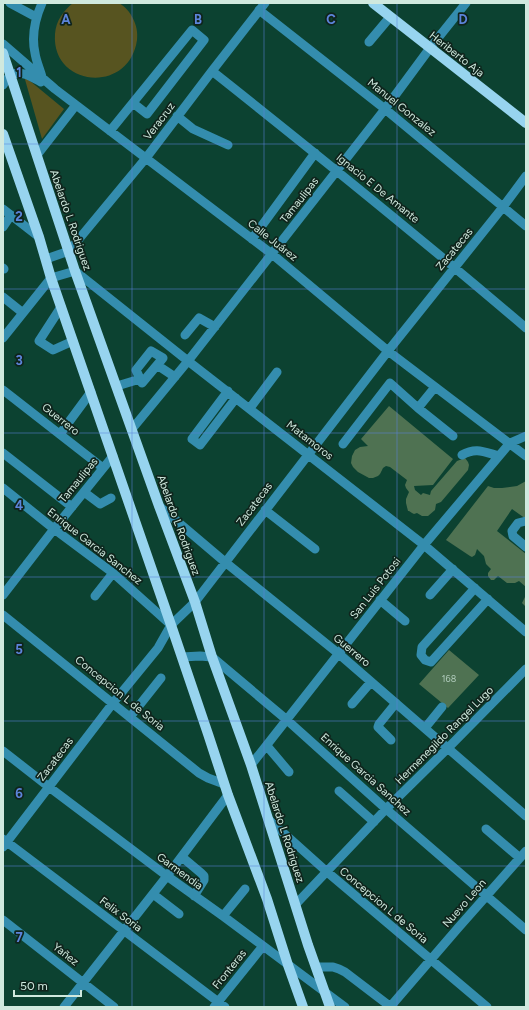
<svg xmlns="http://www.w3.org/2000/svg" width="529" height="1010" font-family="Figtree,sans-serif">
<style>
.green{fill:#575420}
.building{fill:#4f7252}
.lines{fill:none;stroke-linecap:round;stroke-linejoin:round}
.minor{stroke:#348dae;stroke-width:9}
.major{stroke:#97d4ef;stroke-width:10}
.grid{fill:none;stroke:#5c84da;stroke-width:1;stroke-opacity:0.55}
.labels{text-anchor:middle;stroke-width:3.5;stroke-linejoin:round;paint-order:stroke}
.number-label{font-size:9px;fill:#b0cbbb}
.street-label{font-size:11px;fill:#d0e9de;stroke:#0f241c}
.grid-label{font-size:13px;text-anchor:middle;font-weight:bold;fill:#5c84da;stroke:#0f241c;stroke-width:3.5;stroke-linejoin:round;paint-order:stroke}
</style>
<rect width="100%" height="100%" fill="#0c4231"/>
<path class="green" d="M73,3H119C131,10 139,26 137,40C129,95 51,87 55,34C56,21 63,11 73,3Z
M24,76L64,109L42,139Z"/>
<path class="building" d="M389,406L453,459L433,485L414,486L415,490L421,495L423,493L430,495L431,491L457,461L465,458L468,462L469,465L468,470L441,502L436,504L435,510L428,516H422L417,513L414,514L412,513L409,511H408L406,503V499L409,492L406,488L405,485L407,480L390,467L386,466L383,468L380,474L378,476L373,478H369L358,472L353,467L351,463L352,456L355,450L360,447L368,446L361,439Z
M526,481V519L512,509L497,531L526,554V587L519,581L515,583H507L498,576L494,580H491L488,576V573L491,569L486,564L484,556L477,549L475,555L472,557L470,556L446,540L488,486L494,488H502L517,486Z
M526,595V607L522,603Z
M449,650L479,675L448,708L419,684Z"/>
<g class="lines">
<path class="minor" d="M10,3L36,17
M42,3C35,19 31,35 35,53C36,61 40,69 42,77
M259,10L385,109L526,226
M369,42L390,17
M3,44L55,89L272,254L388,351L526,456
M212,71C318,155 423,240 526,328
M3,85C5,82 7,79 9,77C18,68 32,77 41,82
M177,116L193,129L228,145
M110,131L192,30L204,40L147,114L133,103
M37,155L76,105
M3,209L39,237
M3,227L11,215
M252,239L315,153
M46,259L69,251L146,158L212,71L265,3
M3,268L4,269
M3,297L23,313
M61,307L39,341L53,350L73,341
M185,335L199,318L215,327
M3,338L51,278L75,271L188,361L424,545L526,632
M151,351L163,358L142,383L136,370Z
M157,365L175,377
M117,386L140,379
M3,390L103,468
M228,391L192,439L200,445L236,398
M250,408L277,372
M418,408L435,387
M132,429L188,361L385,109L430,48L466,3
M60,434L91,392
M343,444L390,383L418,408L453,436
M3,453L72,507
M462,455C476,447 484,452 499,456
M3,488L54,529L113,573L171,625
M84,492L100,504L111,498
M159,506L225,562L339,654L526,816
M265,510L315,549
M526,521L518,523L512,531L513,536L526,547
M475,588L422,647L421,655L425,660L431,662L488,599
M3,595L54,529L113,456
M430,595L453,569
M95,596L113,573
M380,600L405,621
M3,615L199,773L208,778L224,784
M182,657L200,656L212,657L287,720L386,809L526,930
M352,704L371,682
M130,717L161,678
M425,728L442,707
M391,740L378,727L379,724L396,703
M267,746L289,772
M3,751L49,787L167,876L223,916L345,1007
M251,765L424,545L510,443L526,436
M339,791L374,822
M268,819L326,871L487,1007
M486,829L520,858
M3,839L225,1007
M3,847L113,703L158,648L171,625L195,602L388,351L503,207L526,176
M182,857L201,873L204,876V880L194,896
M153,894L179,914
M296,904L386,809L448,748L526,669
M223,916L245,889
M3,920L114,1007
M316,967H333L339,969L345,972L391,1007
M64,1007L167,876L228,795
M214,1007L263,946
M390,1007L458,928L526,851"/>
<path class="major" d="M373,3L526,123
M3,53L75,271L159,506L195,602L212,657L251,765L308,945L330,1007
M3,134L39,237L51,278L171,625L208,734L228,795L267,899L288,965L303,1007"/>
</g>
<path class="grid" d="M132,3V1007M264,3V1007M397,3V1007M3,144H526M3,289H526M3,433H526M3,577H526M3,721H526M3,866H526"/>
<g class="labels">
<g class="number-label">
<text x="449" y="682">168</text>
</g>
<g class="street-label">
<text transform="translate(457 54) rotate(38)" y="4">Heriberto Aja</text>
<text transform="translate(402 107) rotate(39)" y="4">Manuel Gonzalez</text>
<text transform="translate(159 121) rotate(-53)" y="4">Veracruz</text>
<text transform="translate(378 188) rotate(39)" y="4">Ignacio E De Amante</text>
<text transform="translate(299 200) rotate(-52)" y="4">Tamaulipas</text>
<text transform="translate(71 220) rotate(71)" y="4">Abelardo L Rodriguez</text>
<text transform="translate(273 240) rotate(38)" y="4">Calle Juárez</text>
<text transform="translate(454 249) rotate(-51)" y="4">Zacatecas</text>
<text transform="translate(61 419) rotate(38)" y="4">Guerrero</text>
<text transform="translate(310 440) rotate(38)" y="4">Matamoros</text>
<text transform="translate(78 480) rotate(-51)" y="4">Tamaulipas</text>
<text transform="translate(254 504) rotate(-53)" y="4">Zacatecas</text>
<text transform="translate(179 525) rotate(70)" y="4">Abelardo L Rodriguez</text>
<text transform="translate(95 546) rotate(38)" y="4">Enrique Garcia Sanchez</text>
<text transform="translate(375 588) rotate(-52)" y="4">San Luis Potosi</text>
<text transform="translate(352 650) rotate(40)" y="4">Guerrero</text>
<text transform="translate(120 693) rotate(39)" y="4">Concepcion L de Soria</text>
<text transform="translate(444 735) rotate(-45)" y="4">Hermenegildo Rangel Lugo</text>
<text transform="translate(55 759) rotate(-53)" y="4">Zacatecas</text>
<text transform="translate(366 774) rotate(42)" y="4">Enrique Garcia Sanchez</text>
<text transform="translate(285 832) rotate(72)" y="4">Abelardo L Rodriguez</text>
<text transform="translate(180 871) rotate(36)" y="4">Garmendia</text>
<text transform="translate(464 903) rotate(-49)" y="4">Nuevo Leon</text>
<text transform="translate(384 905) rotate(40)" y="4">Concepcion L de Soria</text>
<text transform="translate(121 914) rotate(37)" y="4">Felix Soria</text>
<text transform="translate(66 954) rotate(38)" y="4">Yañez</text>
<text transform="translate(229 969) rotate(-51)" y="4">Fronteras</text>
</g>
</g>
<g class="grid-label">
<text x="66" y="24">A</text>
<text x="198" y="24">B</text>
<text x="331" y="24">C</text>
<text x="463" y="24">D</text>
<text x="19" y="77">1</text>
<text x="19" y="221">2</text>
<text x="19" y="365">3</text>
<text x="19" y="510">4</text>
<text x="19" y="654">5</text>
<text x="19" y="798">6</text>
<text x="19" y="942">7</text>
</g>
<rect width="529" height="1010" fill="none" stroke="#d0e9de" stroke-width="8"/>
<path d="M14 990v6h67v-6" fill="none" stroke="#d0e9de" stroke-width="2"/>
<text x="20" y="990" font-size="12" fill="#d0e9de" stroke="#0f241c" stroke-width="3" paint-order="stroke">50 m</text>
</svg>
